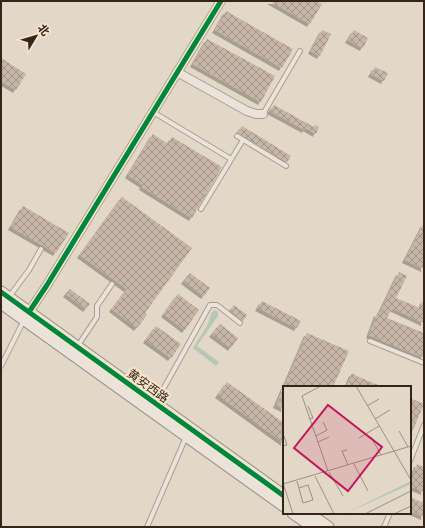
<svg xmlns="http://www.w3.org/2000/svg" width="425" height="528" font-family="'PT Serif','Noto Sans SC',serif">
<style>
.water{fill:#b4c7b9}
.building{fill:url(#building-cross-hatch);filter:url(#shadow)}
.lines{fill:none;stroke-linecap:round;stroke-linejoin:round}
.lane-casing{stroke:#a79d91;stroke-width:6}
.street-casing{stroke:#a79d91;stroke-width:10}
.secondary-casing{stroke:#978d81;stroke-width:13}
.lane{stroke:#ebe3d9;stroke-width:4}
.street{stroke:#ebe3d9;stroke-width:8}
.secondary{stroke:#ebe3d9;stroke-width:11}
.cycleway-casing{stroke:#f7e5cb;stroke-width:8}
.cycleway{stroke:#00873e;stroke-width:5}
.labels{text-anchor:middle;stroke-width:4;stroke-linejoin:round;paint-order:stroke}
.street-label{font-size:12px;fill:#35241a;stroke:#f7e5cb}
.inset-road{fill:none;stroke:#9d9082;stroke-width:1}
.view{fill:#c2185b;fill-opacity:0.15;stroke:#c2185b;stroke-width:2}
.inset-edge{fill:none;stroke:#35241a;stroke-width:2}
</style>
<defs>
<pattern id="building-cross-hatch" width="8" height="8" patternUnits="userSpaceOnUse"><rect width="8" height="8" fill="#c7b5a8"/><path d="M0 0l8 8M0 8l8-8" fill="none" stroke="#a29388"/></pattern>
<filter id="shadow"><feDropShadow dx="-3" dy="3" stdDeviation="0" flood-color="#0004"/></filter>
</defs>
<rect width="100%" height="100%" fill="#e3d8c7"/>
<path class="water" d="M215,310L218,312V316L197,346L219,362L216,366L193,348L207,326L212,312Z"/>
<path class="building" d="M270,1H316L322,4L310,24Z
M226,11L293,49L282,68L215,30Z
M322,30L331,34L320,56L311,51Z
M354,30L368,38L363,48L348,40Z
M207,39L275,76L261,102L193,64Z
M1,58L26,74L16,90L1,81Z
M375,67L388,73L384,81L371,74Z
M274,105L314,127L315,125L319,127L316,134L306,128L305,130L270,111Z
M242,126L291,156L287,162L238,133Z
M153,134L168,144L172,137L222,167L192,218L142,187L143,185L128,175Z
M122,197L192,248L145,313L147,315L137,328L112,309L127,289L80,255Z
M23,206L69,233L56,253L11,227Z
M424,223V242L422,246L424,247V269L405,260Z
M399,272L407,276L396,298L420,308L424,299V323L392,308L387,318L424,333V358L369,335L377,313L379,314Z
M190,273L210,288L204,296L184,281Z
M70,289L90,304L86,309L66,294Z
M178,294L199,310L185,330L164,314Z
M262,301L301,321L297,328L258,308Z
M234,305L247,315L243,321L230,311Z
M220,324L238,338L231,348L212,334Z
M156,326L181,344L171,358L146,340Z
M307,333L349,351L333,387H284Z
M352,373L359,377L383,387H346Z
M227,382L284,423V443L218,395Z
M284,386V409L276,405Z
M410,398L424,404L410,437Z
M417,464L424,467V492L410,486V481Z
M410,497L424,503V517L410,511Z"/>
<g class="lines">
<g class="lane-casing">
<path id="lane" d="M153,112L231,159
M263,114L300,51
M237,136L286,166
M201,209L243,140
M9,297L29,270L41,249
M370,341L424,363
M77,347L97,317V306L112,284
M1,366L24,320
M156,402L210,305H217L240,323
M410,461L424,425
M147,527L186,437
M384,527L390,513"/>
</g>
<g class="street-casing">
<path id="street" d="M177,72L247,111L256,114H263
M29,312L47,285L221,1"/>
</g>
<g class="secondary-casing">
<path id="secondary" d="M1,292L284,496
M1,303L284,506
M293,513L313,527
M308,513L328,527"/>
</g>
<use href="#lane" class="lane"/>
<use href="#street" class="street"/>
<use href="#secondary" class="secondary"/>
<g class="cycleway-casing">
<path id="cycleway" d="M1,292L284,496
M29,312L47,285L221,1"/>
</g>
<use href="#cycleway" class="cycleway"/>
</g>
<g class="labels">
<g class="street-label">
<text transform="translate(148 386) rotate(36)" y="4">黄安西路</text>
</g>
</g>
<g transform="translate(283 386)">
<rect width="128" height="128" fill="#e3d8c7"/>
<path d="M128,95V98L61,128Z" fill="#b4c7b9"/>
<path class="inset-road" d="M38,0L19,10L45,85M73,0L128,94M25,20L30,32L26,33M84,20L96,13M92,33L107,24M116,45L125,61M33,50L44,44L40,36M88,51L98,69M76,52L96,40M35,56L46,51M0,60L4,59L1,50M64,64L59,65L65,79M71,78L85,105M46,86L60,110M32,90L51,128M14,95L20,117L30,114L25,99L16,102M0,97L10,128M0,98L128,60M82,128L128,105M111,128L128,120"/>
<path class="view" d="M45,19L99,61L65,105L11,62Z"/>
<rect width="128" height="128" class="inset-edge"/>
</g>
<rect width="425" height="528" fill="none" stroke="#35241a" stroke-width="4"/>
<g transform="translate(36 36) rotate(52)" stroke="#f7e5cb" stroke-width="3" paint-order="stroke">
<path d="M0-3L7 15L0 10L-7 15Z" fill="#35241a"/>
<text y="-6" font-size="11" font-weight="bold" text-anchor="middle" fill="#35241a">北</text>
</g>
</svg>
